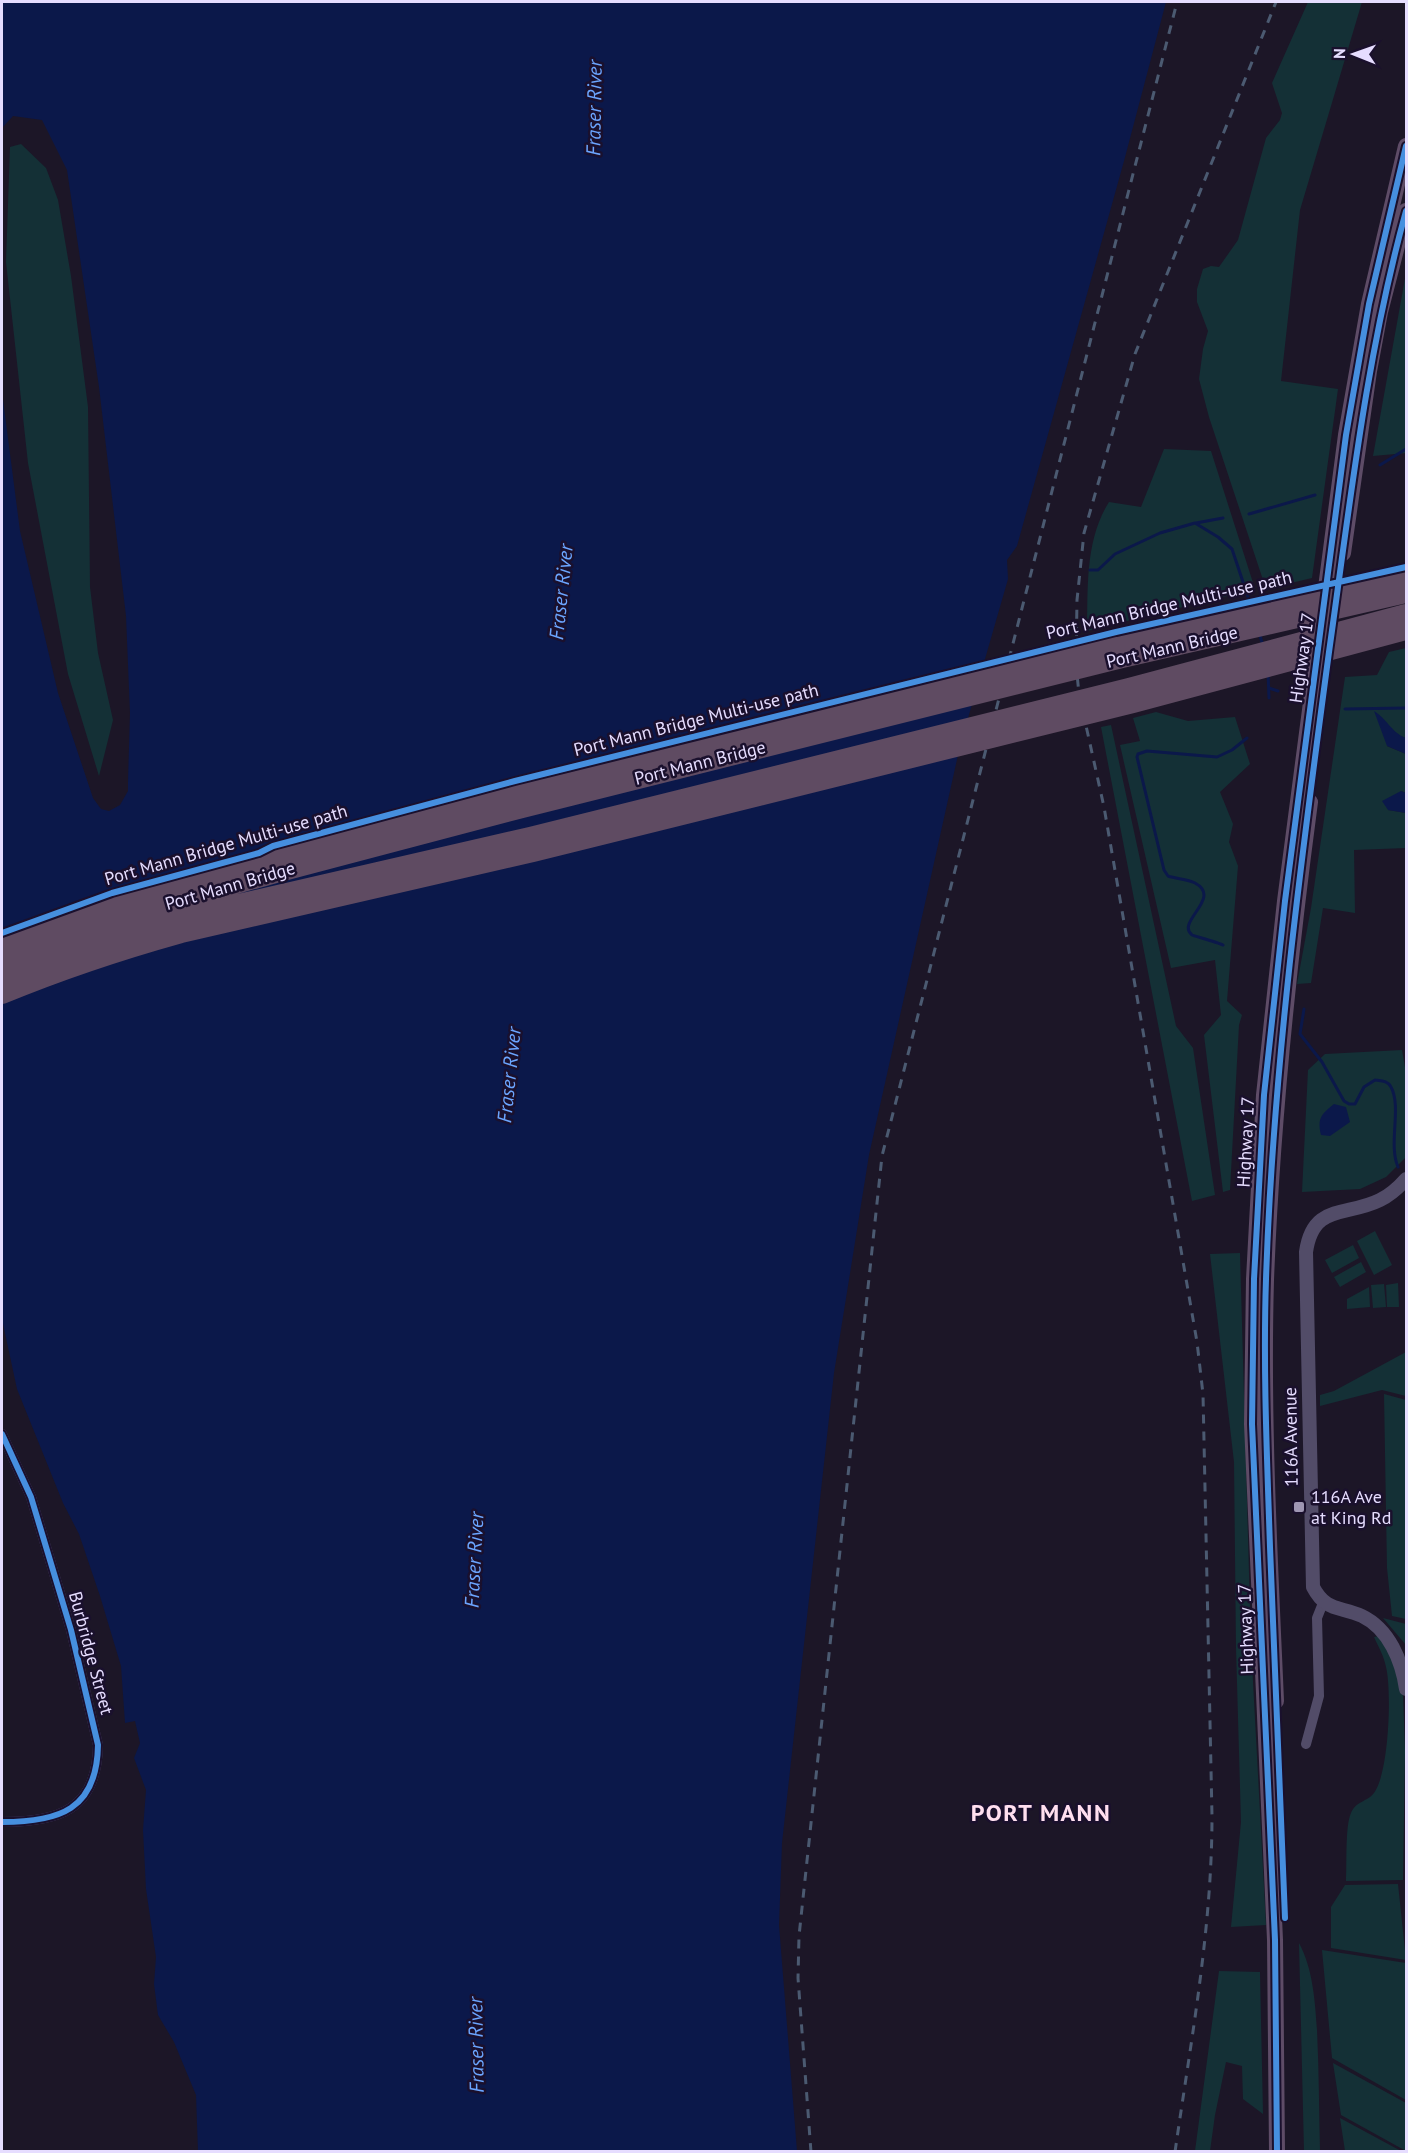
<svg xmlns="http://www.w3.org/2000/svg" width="1408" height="2153" font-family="'PT Sans',sans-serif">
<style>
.green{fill:#143036}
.water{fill:#0b184a}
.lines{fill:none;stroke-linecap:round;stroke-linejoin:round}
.stream{stroke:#0b184a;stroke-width:3}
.minor{stroke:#524c68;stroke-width:10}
.tertiary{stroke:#524c68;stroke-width:14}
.trunk{stroke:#5e4c67;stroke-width:16}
.rail{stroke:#4b5a71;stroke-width:3;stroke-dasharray:9 8;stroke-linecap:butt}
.motorway-bridge{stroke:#5f4b62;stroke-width:20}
.cycleway-casing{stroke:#1a102d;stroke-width:10}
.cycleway{stroke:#468fdf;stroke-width:6}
.poi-dot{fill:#9f97b3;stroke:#1a102d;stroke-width:2}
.labels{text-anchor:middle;stroke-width:5;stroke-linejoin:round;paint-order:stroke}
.street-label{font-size:18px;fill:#e6ddff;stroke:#1a102d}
.poi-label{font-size:18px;fill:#e6ddff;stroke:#1a102d;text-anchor:start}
.water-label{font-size:20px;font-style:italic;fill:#6ba5ff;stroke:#1a102d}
.district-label{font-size:24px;font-weight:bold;letter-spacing:1.5px;fill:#ffdfef;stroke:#1a102d}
</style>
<rect width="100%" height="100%" fill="#1c1627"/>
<path class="green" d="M1308,2H1362L1300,210L1281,381L1338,389L1312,578L1266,589L1209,417L1199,379L1203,349L1208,331L1197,302V289L1203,269L1211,266L1219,267L1238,240L1266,138L1280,120L1282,113L1272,83Z
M21,144L46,168L58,200L71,276L88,407L90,587L98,653L113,720L99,776L68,674L28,463L6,262L10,147Z
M1406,273V453L1373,456Z
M1164,449L1211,451L1255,589L1087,631C1088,587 1085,540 1109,502L1141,507Z
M1406,648V738L1400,736L1387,746L1406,754V793L1401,791L1388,810L1406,813V848L1354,850L1355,913L1323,908L1311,983L1297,984L1311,908L1345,677L1377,675L1389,652Z
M1156,712L1188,721L1235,717L1250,764L1220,792L1233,824L1229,842L1238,866L1227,1001L1242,1015L1239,1025L1230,1190L1223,1192L1204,1035L1221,1015L1215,960L1171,968L1120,745L1140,741L1133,718Z
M1111,725L1176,1026L1193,1048L1215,1195L1192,1201L1101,727Z
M1402,1050L1406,1073V1157L1386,1177L1360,1189L1302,1192L1308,1070L1325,1054Z
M1375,1231L1392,1265L1374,1275L1357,1241Z
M1353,1245L1359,1258L1332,1273L1325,1260Z
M1240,1253L1251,1644L1266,1925L1231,1927L1241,1822L1236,1648L1234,1462L1210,1254Z
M1361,1262L1366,1272L1340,1287L1334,1277Z
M1398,1283L1399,1307H1387L1386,1285Z
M1384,1284L1386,1307L1373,1308L1371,1285Z
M1369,1287L1370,1307L1347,1309V1299Z
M1406,1352V1396L1382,1390L1320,1406V1395L1334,1391Z
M1384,1394L1406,1400V1619L1392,1616L1387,1568Z
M1383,1618L1406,1624V1645Z
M1380,1636L1394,1661L1403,1693L1405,1751L1403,1880L1346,1881C1347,1865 1345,1826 1351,1813C1356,1801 1367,1802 1374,1793C1389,1773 1392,1691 1386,1667C1384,1656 1378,1646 1374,1637Z
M1398,1884L1406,1960L1331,1948V1907L1345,1885Z
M1299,1943C1313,1969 1315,2001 1317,2030C1319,2070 1319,2111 1320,2151H1304Z
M1322,1950L1406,1963V2100L1332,2058Z
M1219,1971L1260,1972L1263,2114L1243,2099L1242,2066L1226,2062L1215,2115L1210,2151H1195Z
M1333,2063L1406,2103V2151L1341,2115Z
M1340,2118L1401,2151H1345Z"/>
<path class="water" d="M2,2H1166L1124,161L1017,546L1007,560L1008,579L960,746L869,1155L834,1373L782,1843L779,1925L797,2151H198L196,2095L174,2042L158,2015L154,1984L156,1957L146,1889L143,1830L146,1790L134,1758L140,1743L135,1721L125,1723L121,1666L100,1596L79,1534L63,1503L17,1389L2,1319V392L20,531L58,693L93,798L101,809L109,811L120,805L128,791V782L130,713L126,616L99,387L67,170L42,120L13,116L2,128Z
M1374,711C1386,718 1393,734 1406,738V754L1387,746Z
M1401,791L1406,793V813L1388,810L1382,801Z
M1334,1104L1346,1107L1350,1122L1330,1136L1321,1135C1317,1119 1321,1114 1334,1104Z"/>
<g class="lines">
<path class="stream" d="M1380,465L1406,449
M1249,514L1315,495
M1196,523L1223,518
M1090,570H1098L1115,554L1160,533L1195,523L1218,537L1232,549L1251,606
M1259,632L1263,646
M1268,673L1269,698
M1269,688L1278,691
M1345,709L1406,708
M1223,945C1217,942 1194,936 1192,935C1175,922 1223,898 1195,883C1187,879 1177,879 1168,876L1164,870L1137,757L1138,754L1147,751L1217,757L1232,750L1247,738
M1304,1009L1300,1034L1322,1062L1344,1101L1349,1104H1355L1364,1087L1375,1080C1382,1081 1388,1081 1391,1087C1402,1107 1388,1144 1398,1167"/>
<path class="minor" d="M2,1434L31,1497L71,1630L98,1745C97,1810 59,1822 2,1822
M1306,1744L1319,1696L1317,1618L1323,1603"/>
<path class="tertiary" d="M1406,1179C1399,1187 1390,1195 1380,1200C1346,1217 1313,1203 1306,1252L1313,1587C1326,1612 1340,1606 1362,1616C1389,1629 1402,1661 1406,1689"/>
<path class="trunk" d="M1343,553L1369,371L1380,312L1406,211
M1276,1701C1270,1561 1262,1420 1266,1280C1272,1120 1289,960 1310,802
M1277,2152L1275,1940L1252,1424L1254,1279L1264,1095L1285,901L1346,435L1369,304L1406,146"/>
<path class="rail" d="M811,2152L798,1978L799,1936L882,1156L1177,2
M1175,2152C1191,2040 1212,1929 1212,1816L1203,1394L1197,1342L1104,807L1079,694L1076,664L1077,600L1084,533L1135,354L1276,2"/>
<path class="motorway-bridge" d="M2,942L115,902L518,792L1118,643L1406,576
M2,958L119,917L279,872L522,808L1122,658L1406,593
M2,978L124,933L178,918L530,837L1129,688L1406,614
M2,994C60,970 120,950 181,933L533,852L1133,703L1406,630"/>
<g class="cycleway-casing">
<path id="cycleway" d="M2,933L112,893L259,853L273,846L515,781L1116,632L1406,567
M2,1434L31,1497L71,1630L98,1745C97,1810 59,1822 2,1822
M1285,1918C1279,1794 1275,1670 1270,1547C1267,1458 1263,1368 1266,1279C1273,1069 1301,860 1329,652C1350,504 1366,356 1406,211
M1277,2152L1275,1940L1252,1424L1254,1279L1264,1095L1285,901L1346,435L1369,304L1406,146"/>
</g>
<use href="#cycleway" class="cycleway"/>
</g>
<rect class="poi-dot" x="1293" y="1501" width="12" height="12" rx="3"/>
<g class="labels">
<g class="street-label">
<text transform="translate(1169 605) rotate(-13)" y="6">Port Mann Bridge Multi-use path</text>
<text transform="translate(1172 647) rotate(-13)" y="6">Port Mann Bridge</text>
<text transform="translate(1302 658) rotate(-82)" y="6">Highway 17</text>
<text transform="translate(696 720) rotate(-14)" y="6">Port Mann Bridge Multi-use path</text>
<text transform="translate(700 763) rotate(-14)" y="6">Port Mann Bridge</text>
<text transform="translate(226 845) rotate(-16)" y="6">Port Mann Bridge Multi-use path</text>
<text transform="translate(230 886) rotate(-16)" y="6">Port Mann Bridge</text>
<text transform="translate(1246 1142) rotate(-87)" y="6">Highway 17</text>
<text transform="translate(1291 1437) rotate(-91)" y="6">116A Avenue</text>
<text transform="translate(1246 1629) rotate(-92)" y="6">Highway 17</text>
<text transform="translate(91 1653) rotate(75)" y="6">Burbridge Street</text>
</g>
<g class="poi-label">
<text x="1311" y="1503">116A Ave<tspan x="1311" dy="21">at King Rd</tspan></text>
</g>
<g class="water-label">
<text transform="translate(594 108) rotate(-89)" y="7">Fraser River</text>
<text transform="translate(561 592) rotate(-84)" y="7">Fraser River</text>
<text transform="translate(509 1075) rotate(-84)" y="7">Fraser River</text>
<text transform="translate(474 1560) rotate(-87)" y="7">Fraser River</text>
<text transform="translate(476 2045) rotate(-91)" y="7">Fraser River</text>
</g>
<g class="district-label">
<text x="1041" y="1821">PORT MANN</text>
</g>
</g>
<rect width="1408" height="2153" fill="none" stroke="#e6ddff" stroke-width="6"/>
<g transform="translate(1354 54) rotate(271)" stroke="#1a102d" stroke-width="4.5" paint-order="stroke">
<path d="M0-4.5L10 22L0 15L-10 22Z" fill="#e6ddff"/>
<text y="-9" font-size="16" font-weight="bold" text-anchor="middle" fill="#e6ddff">N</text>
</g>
</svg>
